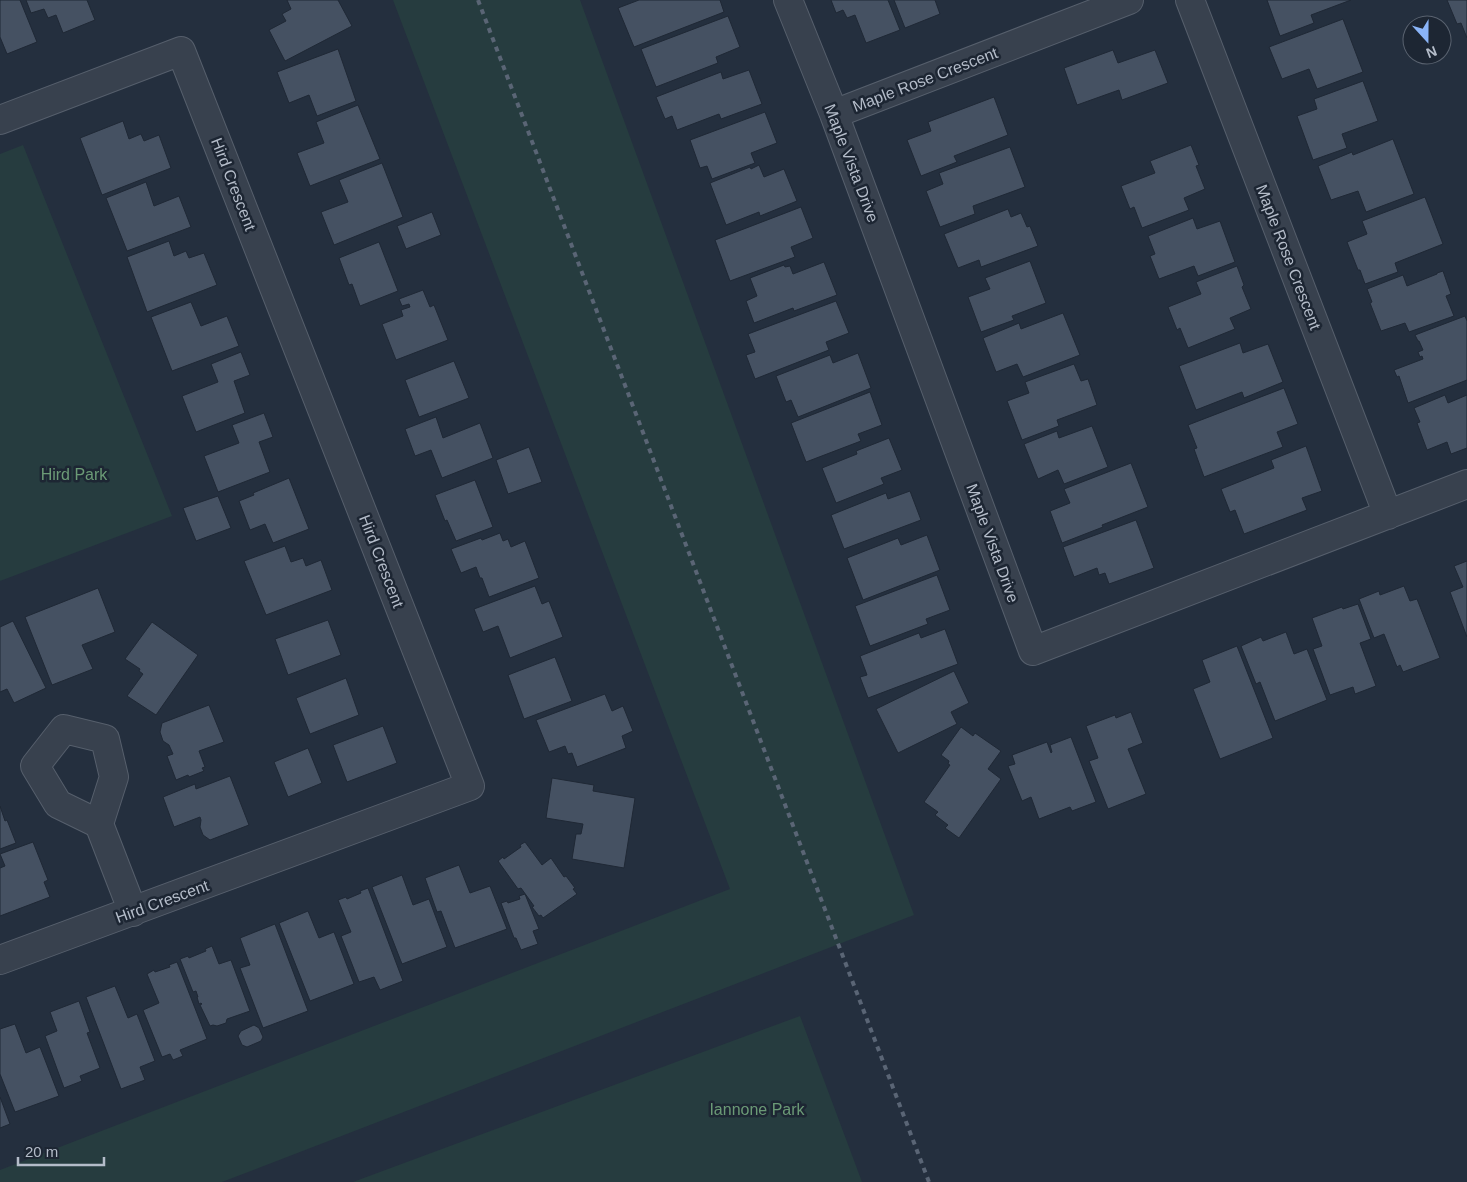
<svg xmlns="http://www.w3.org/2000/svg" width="1467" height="1182" font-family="Helvetica,sans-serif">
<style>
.green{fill:#263c3f}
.building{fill:#455162;stroke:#1f2835}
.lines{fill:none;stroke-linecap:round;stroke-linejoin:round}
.minor-casing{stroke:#565f6c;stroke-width:30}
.minor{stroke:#38414e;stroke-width:28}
.rail{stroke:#5a6575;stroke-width:4;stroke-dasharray:5 5;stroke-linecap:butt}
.labels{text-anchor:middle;stroke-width:5;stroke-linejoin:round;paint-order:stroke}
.street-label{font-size:16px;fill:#b4bcc9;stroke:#1d2633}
.park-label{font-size:16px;fill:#6b9a76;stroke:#1d2633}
</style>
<rect width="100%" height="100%" fill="#242f3e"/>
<path class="green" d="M393,0H580L914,915L222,1182H0V1170L730,889Z
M23,145L172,516L0,581V154Z
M800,1016L862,1182H353Z"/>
<path class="building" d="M0,0H20L37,42L7,54L0,37Z
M26,0H87L95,20L63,33L56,15L48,18L44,9L31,13Z
M287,0H338L352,26L285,61L269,30L286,21L282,14L291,9Z
M639,0H720L724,12L634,47L618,8Z
M831,0H888L900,30L866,43L855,15L847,18L843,10L836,13Z
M894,0H935L940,14L905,28Z
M1267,0H1351L1311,15L1314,23L1280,36Z
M1447,0H1467V38L1461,23L1457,24Z
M728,16L740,47L716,57L718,63L656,87L641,49Z
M1343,19L1363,72L1317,89L1309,69L1282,79L1269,47Z
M338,49L356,101L317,116L309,95L289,103L277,72Z
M1113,50L1118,63L1155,50L1168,83L1122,100L1119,90L1077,105L1064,68Z
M749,70L762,104L721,119L719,114L677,130L672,116L665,119L656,97L721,72L723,79Z
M1363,81L1378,121L1342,134L1347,148L1313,160L1297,116L1317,109L1314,99Z
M994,97L1008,135L954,156L957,162L921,176L907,140L931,131L928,122Z
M358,105L380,159L310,186L297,153L324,143L316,122Z
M765,112L777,143L751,153L755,163L712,179L707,166L700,168L690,140Z
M123,121L129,139L141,134L144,141L159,135L171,168L102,195L80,138Z
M1393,139L1414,194L1366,212L1358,191L1331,200L1318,166L1352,152L1353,155Z
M1191,145L1199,165L1196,166L1205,189L1184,198L1189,210L1142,228L1134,207L1130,209L1121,186L1155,173L1150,161Z
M1010,147L1025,187L973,206L975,214L940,227L926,191L943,184L939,173Z
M382,163L403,217L334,245L321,212L348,202L339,180Z
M759,165L764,177L784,169L797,201L760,216L759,212L726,225L710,183L750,167L751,169Z
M146,182L154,206L179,196L191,227L127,251L106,198Z
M1425,197L1443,244L1395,263L1398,272L1365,284L1360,270H1358L1347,242L1367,234L1362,221Z
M801,207L813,238L791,247L795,257L730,281L715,240Z
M1008,209L1011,217L1021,213L1027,227L1030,226L1038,246L981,267L979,260L958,268L944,234Z
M432,212L441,235L406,249L397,226Z
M1193,218L1197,229L1220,221L1235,262L1198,276L1194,266L1159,279L1150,256L1155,254L1148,236Z
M169,241L174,256L186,251L189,258L204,253L217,285L147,312L127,257Z
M379,242L398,291L360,306L352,284L349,285L339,258Z
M1030,261L1046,303L1012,316L1014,320L981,332L968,297L990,289L985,278Z
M824,262L837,295L794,311L793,308L754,323L746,301L757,296L750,278L784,265L785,267L790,266L793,274Z
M1237,266L1244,285L1242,287L1251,309L1230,318L1235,329L1188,348L1180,328L1177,330L1168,307L1201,294L1196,282Z
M1443,271L1451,294L1446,296L1454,316L1409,332L1405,323L1381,331L1370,303L1372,302L1367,289L1403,275L1407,286L1437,274V273Z
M423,290L430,307L434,305L448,340L396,360L382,324L403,316L401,310L410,307L409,304L402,306L399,299Z
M836,301L849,333L826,342L829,350L755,379L746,355L755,352L748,334Z
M191,302L201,326L227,316L239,346L172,371L151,317Z
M1063,313L1080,355L1023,377L1017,364L996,372L983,338L1019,323L1021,329Z
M1465,316L1467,321V380L1408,403L1399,376L1397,377L1394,370L1423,359L1422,356L1420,357L1418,352L1423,350L1419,341H1418L1415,335Z
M1240,343L1243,353L1268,344L1283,382L1244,398L1242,392L1196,410L1179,366Z
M241,352L250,375L234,381L245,413L196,432L182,396L218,382L211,364Z
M858,353L871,388L798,417L791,400L786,402L776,376L830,355L833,363Z
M454,361L469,398L419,417L405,380Z
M1074,364L1081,381L1088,379L1097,405L1057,420L1059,426L1022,440L1007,401L1029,393L1025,382Z
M1284,388L1298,424L1277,432L1283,447L1204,477L1194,449L1197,448L1188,425Z
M870,392L882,425L858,434L861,441L806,462L791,423Z
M1445,395L1448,403L1467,395V448L1451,454L1447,442L1427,450L1417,423L1420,422L1414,408Z
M264,413L273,437L259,442L270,472L218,492L204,456L239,443L232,425Z
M436,417L443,438L480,423L493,458L442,478L431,450L415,456L405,429Z
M1092,426L1108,467L1064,484L1058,470L1038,479L1024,444L1057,431L1059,438Z
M889,438L902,470L881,478L884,484L836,503L822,468L857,454L856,451Z
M1306,446L1322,491L1302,498L1307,510L1244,534L1235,510L1230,512L1221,489L1274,468L1271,460Z
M529,447L542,482L508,494L496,460Z
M1131,463L1148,507L1102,525L1103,527L1062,543L1050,511L1070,503L1064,489Z
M289,478L309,529L273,543L265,524L250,530L239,501L254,495L253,493Z
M475,480L493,527L456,541L447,520L445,521L435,495Z
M910,491L921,520L844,549L831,515L886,493L888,499Z
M218,496L231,528L196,541L183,508Z
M1136,520L1154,568L1109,584L1105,573L1099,575L1097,568L1074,577L1063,547Z
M500,533L503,541L508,539L511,547L525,541L539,578L489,597L482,578H480L476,567L461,573L451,549L481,538L482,540Z
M927,535L940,570L863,600L847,558L898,538L901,545Z
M285,546L291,562L303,558L306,566L321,560L332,590L266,615L244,561Z
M1467,561V637L1450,592L1463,587L1454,566Z
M937,575L950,610L926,619L928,624L870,646L855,606Z
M535,586L542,604L549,601L563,637L510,658L498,626L483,632L474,609Z
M1404,586L1410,601L1417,599L1440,658L1403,672L1400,665L1397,667L1384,634L1374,638L1359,599L1379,591L1380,595Z
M98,588L115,632L82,645L93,669L52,685L25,617Z
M1358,604L1371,639L1360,643L1376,686L1355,694L1353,687L1330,695L1313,649L1322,646L1312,618L1342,607L1343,609Z
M328,620L341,655L288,675L275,639Z
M13,621L46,688L14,703L7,689L0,692V627Z
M152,622L198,655L156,715L127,696L143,674L139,671L140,669L125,659Z
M945,629L958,664L868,698L860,677L867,675L860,656L919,633L921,638Z
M1286,632L1294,654L1307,649L1327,700L1275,721L1260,682L1256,684L1241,646L1261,637L1263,641Z
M1237,646L1273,738L1220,759L1193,689L1210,682L1202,660Z
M555,657L572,701L524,719L508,675Z
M954,671L969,703L951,712L957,724L898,753L876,709Z
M346,678L359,715L310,734L296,698Z
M605,694L612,711L623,706L633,731L622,736L626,748L577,767L572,753L568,754L565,746L549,752L536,720Z
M209,705L224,742L199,751L205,767L202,768L204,771L189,777L188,775L176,780L167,756L173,754L169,745L163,741L160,732L162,723Z
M1131,712L1143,743L1128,749L1146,794L1108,809L1089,761L1098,758L1086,726L1115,715L1116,718Z
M383,726L397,763L347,782L333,745Z
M961,727L973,736L975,733L1001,751L988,769L1001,779L959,838L945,828L948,825L935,815L938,812L924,802L950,765L948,764L949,761L941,755Z
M1071,737L1096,802L1072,811L1070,807L1039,819L1031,797L1022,801L1008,766L1015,764L1012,755L1047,742L1051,753L1052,752L1050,745Z
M308,748L322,783L288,797L274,762Z
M230,776L249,825L210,840L203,835L200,827L201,820L200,817L174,827L163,797L195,784L196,789Z
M552,778L594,785L593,791L635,798L624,868L572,859L576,834H581L583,824L546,818Z
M0,806L5,821L7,820L16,843L0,849Z
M33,842L48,880L44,882L50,897L0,916V868L5,866L0,854Z
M525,842L542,865L551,858L564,877L566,876L575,888L573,889L577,894L543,918L541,915L539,916L532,907L534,906L521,888L518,889L498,861L503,857L504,859L521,847L520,845Z
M459,865L470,893L490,886L507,929L455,948L441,911L437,912L425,878Z
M402,875L413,905L429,899L447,947L402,964L372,887Z
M368,888L403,981L380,990L374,977L359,982L341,936L351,932L338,900L346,897L347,899L361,893L360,891Z
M525,894L539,929L533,931L538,944L521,950L516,938H514L501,903L507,901L508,903L520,899L519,896Z
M308,911L319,938L334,932L354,984L310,1001L279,923Z
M275,924L308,1011L263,1028L240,968L250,965L240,938Z
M212,946L219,964L231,960L250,1011L227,1019L226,1023L217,1026L213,1025L210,1026L200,1005L202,1004L201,1003L199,1004L197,997H198L196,991L193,992L180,959L188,956L189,958L206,951L205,949Z
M177,962L207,1039L180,1050L183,1056L173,1060L170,1054L162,1057L143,1010L159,1003L147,974L154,970L155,972L170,967L169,965Z
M115,986L128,1018L137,1014L155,1061L140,1067L145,1080L121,1089L86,997Z
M79,1001L90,1032L87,1033L100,1068L80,1076L82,1081L64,1088L45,1036L57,1031L50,1012Z
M15,1024L26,1053L40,1047L59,1096L15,1112L0,1074V1029Z
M254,1025L259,1028L263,1037L261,1041L247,1047L242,1045L238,1036L241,1031Z
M0,1097L10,1124L0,1128Z"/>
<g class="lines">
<g class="minor-casing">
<path id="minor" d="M788,0L834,114L1033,651L1467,484
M1190,0L1388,515
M834,114L1129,0
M0,120L181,51L470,786L0,960
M99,824L58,804L35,766L64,729L105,739L114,777L99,824L133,912"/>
</g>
<use href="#minor" class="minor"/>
<path class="rail" d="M478,0L929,1182"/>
</g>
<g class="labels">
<g class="street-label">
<text transform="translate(925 79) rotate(-21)" y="6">Maple Rose Crescent</text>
<text transform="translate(852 163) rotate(69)" y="6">Maple Vista Drive</text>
<text transform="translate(234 184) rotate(69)" y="6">Hird Crescent</text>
<text transform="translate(1289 257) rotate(69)" y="6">Maple Rose Crescent</text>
<text transform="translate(993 543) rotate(70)" y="6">Maple Vista Drive</text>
<text transform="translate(382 561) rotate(69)" y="6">Hird Crescent</text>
<text transform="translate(162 901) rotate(-20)" y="6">Hird Crescent</text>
</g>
<g class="park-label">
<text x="74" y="480">Hird Park</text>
<text x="757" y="1115">Iannone Park</text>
</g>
</g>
<g transform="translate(1427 40) rotate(159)"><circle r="24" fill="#1d2633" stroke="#59626f"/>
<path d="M0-4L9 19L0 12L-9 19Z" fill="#8ab4f8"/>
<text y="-8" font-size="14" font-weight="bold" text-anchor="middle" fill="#b4bcc9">N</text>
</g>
<path d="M18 1157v8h86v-8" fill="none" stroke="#b4bcc9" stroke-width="2.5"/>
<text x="25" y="1157" font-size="15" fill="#b4bcc9" stroke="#1d2633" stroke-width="4" paint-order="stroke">20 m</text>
</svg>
